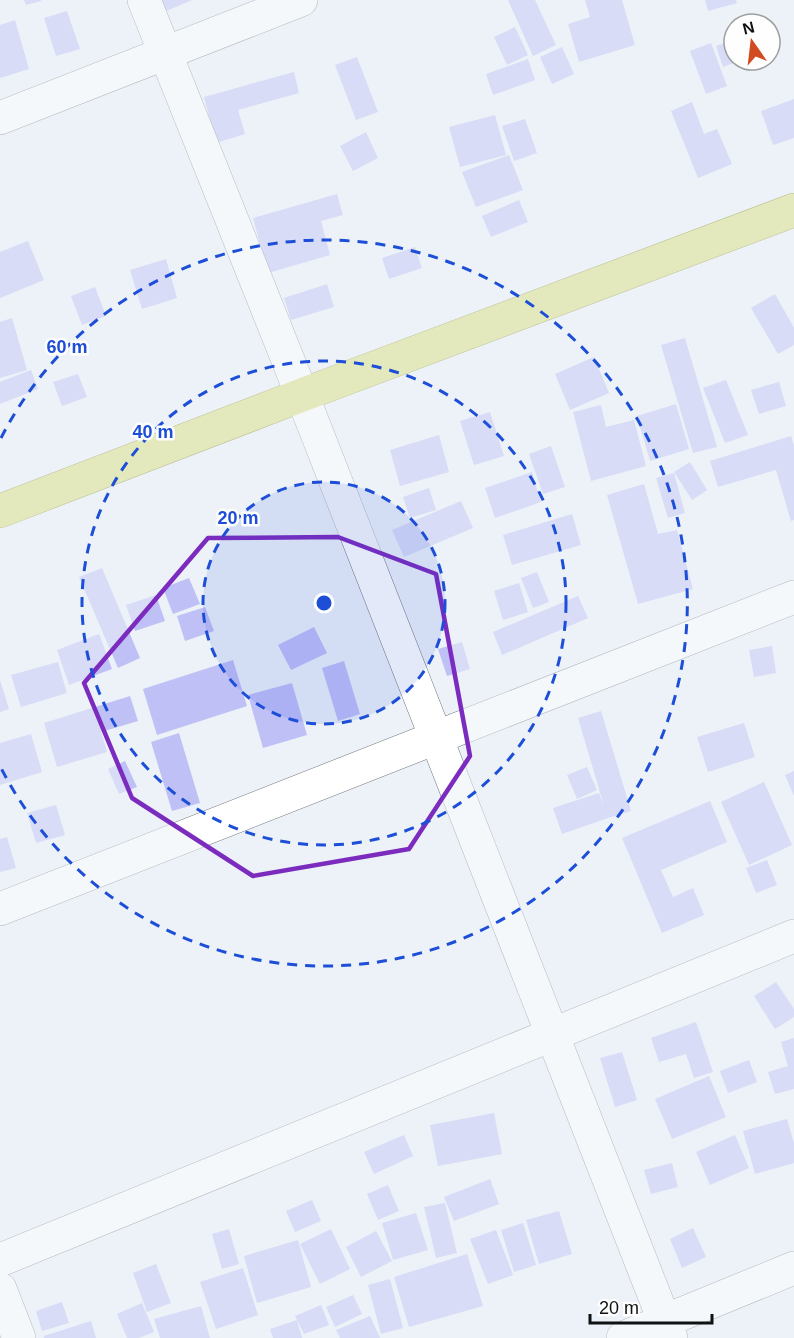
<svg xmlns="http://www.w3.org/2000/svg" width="794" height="1338" font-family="Arial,sans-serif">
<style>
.building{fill:#bfc0f6}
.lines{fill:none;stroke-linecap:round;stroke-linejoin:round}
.minor-casing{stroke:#72777c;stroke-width:34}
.primary-casing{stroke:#818518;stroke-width:34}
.minor{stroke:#fff;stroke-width:33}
.primary{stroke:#d8db76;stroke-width:33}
.marked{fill:none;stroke:#7b2cbf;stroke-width:4.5;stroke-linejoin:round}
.ring{fill:none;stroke:#1d4ed8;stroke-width:3;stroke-dasharray:10 8}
.centre{fill:#1d4ed8;stroke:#fefefe;stroke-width:3}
.ring-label{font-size:18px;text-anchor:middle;font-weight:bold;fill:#1d4ed8;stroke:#fefefe;stroke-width:5;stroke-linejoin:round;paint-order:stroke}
</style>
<rect width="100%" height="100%" fill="#ecf2f7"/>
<path class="building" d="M24,0H41V1L26,5Z
M159,0H192L164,12Z
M508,0H535L556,45L533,56Z
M585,0H622L635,45L579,62L568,24L590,17Z
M705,0H736L737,3L708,11Z
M67,11L80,49L56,56L44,18Z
M15,20L29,69L0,78V25Z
M515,27L528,55L507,65L494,37Z
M734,40V60H742L723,67L716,46Z
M711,43L727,86L706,94L690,51Z
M562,47L574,74L552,84L540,57Z
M357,57L378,112L356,120L335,65Z
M528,59L535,80L493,95L486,74Z
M294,72L299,93L238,110L245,134L216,143L204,97Z
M794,99V138L773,145L761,111Z
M692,102L704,134L717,129L732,164L698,178L671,111Z
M495,115L506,155L460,167L449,127Z
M525,119L537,153L514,161L502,126Z
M366,132L378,158L353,171L340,146Z
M509,155L523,190L476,207L462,172Z
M337,194L343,215L321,221L330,255L268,273L253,218Z
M519,200L528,222L491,237L482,216Z
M28,241L44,280L0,298V252Z
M415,247L422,268L389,279L382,258Z
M166,259L177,298L142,309L130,270Z
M327,284L334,307L291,320L284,298Z
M95,287L106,316L82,325L71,296Z
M775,294L794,328V345L778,354L751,308Z
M12,318L27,370L0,378V322Z
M685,338L717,447L693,453L661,345Z
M594,357L609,393L570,410L555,374Z
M31,370L38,389L0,404V382Z
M78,374L87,397L62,406L53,382Z
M726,380L748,435L725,443L703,388Z
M779,382L786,406L759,414L751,390Z
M676,404L689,449L650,461L637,416Z
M601,405L606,427L634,420L646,466L591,481L573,412Z
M490,412L504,456L474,465L460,421Z
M439,435L449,472L400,486L390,450Z
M791,436L794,446V520L791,521L776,470L718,487L710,461Z
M551,446L565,487L543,494L529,454Z
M690,462L707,490L692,500L674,472Z
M532,472L541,502L495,518L485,488Z
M674,473L685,513L668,518L656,478Z
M644,484L658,534L677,530L693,589L638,604L607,495Z
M429,488L436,510L410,518L403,497Z
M461,501L473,528L404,557L392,530Z
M572,514L581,545L512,565L503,535Z
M102,568L140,658L118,668L79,577Z
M537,572L549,602L533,608L521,578Z
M189,578L200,604L173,614L163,588Z
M519,583L528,612L503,620L494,591Z
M156,595L165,621L135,631L126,605Z
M578,596L588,618L502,655L493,632Z
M205,607L214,631L185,641L177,616Z
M314,627L327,653L291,670L278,645Z
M99,634L112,669L69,685L57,650Z
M462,642L470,669L447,676L438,649Z
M772,646L776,673L754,677L749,650Z
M233,660L247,706L157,735L143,689Z
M344,661L360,714L338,721L322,668Z
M58,662L67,693L21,707L11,675Z
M0,680L9,709L0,712Z
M292,683L307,735L263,748L248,695Z
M130,696L138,721L101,732L107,752L57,767L44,723Z
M601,711L631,811L608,818L562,834L553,808L599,793L604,806L578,718Z
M744,723L755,757L708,772L697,737Z
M179,733L200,803L172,811L151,742Z
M31,734L42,772L0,785V743Z
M125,761L137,787L119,794L108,769Z
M587,767L597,790L577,799L567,775Z
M794,771V796L785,775Z
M764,782L792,845L749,865L721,802Z
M710,801L727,842L661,870L673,897L693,888L704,915L662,933L622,838Z
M56,805L65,835L36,843L27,813Z
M7,837L16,868L0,872V839Z
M767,860L777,885L756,893L746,868Z
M776,982L794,1009V1017L775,1029L754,996Z
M696,1022L713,1072L694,1078L686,1054L659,1062L651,1038Z
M794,1038V1089L775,1094L768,1072L788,1066L781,1042Z
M622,1052L637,1100L615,1107L600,1058Z
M749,1060L757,1082L728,1093L720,1071Z
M709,1076L726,1117L672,1139L655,1099Z
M494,1113L502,1154L438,1166L430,1125Z
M787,1119L794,1143V1163L755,1174L743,1131Z
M404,1135L413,1156L374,1174L364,1152Z
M735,1135L749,1168L710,1185L696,1152Z
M672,1163L678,1187L651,1194L644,1170Z
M490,1179L499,1204L454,1221L444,1197Z
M388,1185L399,1211L378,1220L367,1194Z
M312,1200L321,1221L295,1232L286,1211Z
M445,1203L457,1253L436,1258L424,1207Z
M559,1211L572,1254L539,1264L526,1220Z
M416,1213L428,1250L393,1260L382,1223Z
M523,1223L536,1265L514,1272L501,1230Z
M693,1228L706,1257L682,1268L670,1239Z
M229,1229L239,1264L222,1269L212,1234Z
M331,1229L350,1269L320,1284L300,1244Z
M496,1230L513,1275L488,1284L470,1239Z
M376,1231L392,1261L361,1277L346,1247Z
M298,1240L311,1287L257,1303L244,1256Z
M467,1254L483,1306L409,1327L394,1277Z
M156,1264L171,1303L147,1312L133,1273Z
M243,1268L258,1315L216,1329L200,1282Z
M390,1279L403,1328L381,1334L368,1285Z
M353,1295L362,1314L335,1327L326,1307Z
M62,1302L69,1323L42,1331L36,1311Z
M142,1303L154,1332L139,1338H127L117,1314Z
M321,1305L329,1325L304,1334L295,1316Z
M201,1306L210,1338H160L154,1319Z
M370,1316L380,1338H340L336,1330Z
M297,1320L302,1338H273L270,1329Z
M91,1321L96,1338H44V1336Z"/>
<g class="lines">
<g class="minor-casing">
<path id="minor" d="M144,0L302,395L671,1338
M0,118L301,0
M0,909L794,597
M0,1260L794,936
M0,1289L19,1338
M623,1338L794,1268"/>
</g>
<g class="primary-casing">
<path id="primary" d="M0,511L302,395L794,210"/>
</g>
<use href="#minor" class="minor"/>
<use href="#primary" class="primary"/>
</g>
<path d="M0 0H794V1338H0ZM338,537L436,574L470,756L409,849L253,876L132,798L84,683L208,538Z" fill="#ecf2f7" fill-opacity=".55" fill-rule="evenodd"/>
<path class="marked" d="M338,537L436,574L470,756L409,849L253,876L132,798L84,683L208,538Z"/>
<circle cx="324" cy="603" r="121" fill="#1d4ed8" fill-opacity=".12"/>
<g class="ring">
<circle cx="324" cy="603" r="121"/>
<circle cx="324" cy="603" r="242"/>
<path d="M1 438A363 363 0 1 1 1 768"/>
</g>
<circle cx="324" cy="603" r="9" class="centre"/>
<g class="ring-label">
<text x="67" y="353">60 m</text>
<text x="153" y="438">40 m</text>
<text x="238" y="524">20 m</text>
</g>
<g transform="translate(752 42) rotate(346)"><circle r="28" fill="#fefefe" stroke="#9e9fa0" stroke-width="1.5"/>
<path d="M0-4.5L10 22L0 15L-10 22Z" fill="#d24a1f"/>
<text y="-9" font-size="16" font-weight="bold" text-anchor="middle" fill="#0f1113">N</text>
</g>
<path d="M590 1314v9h122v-9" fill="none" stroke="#0f1113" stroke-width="3"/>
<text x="599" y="1314" font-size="18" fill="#0f1113" stroke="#fefefe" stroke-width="4.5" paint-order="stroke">20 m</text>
</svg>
